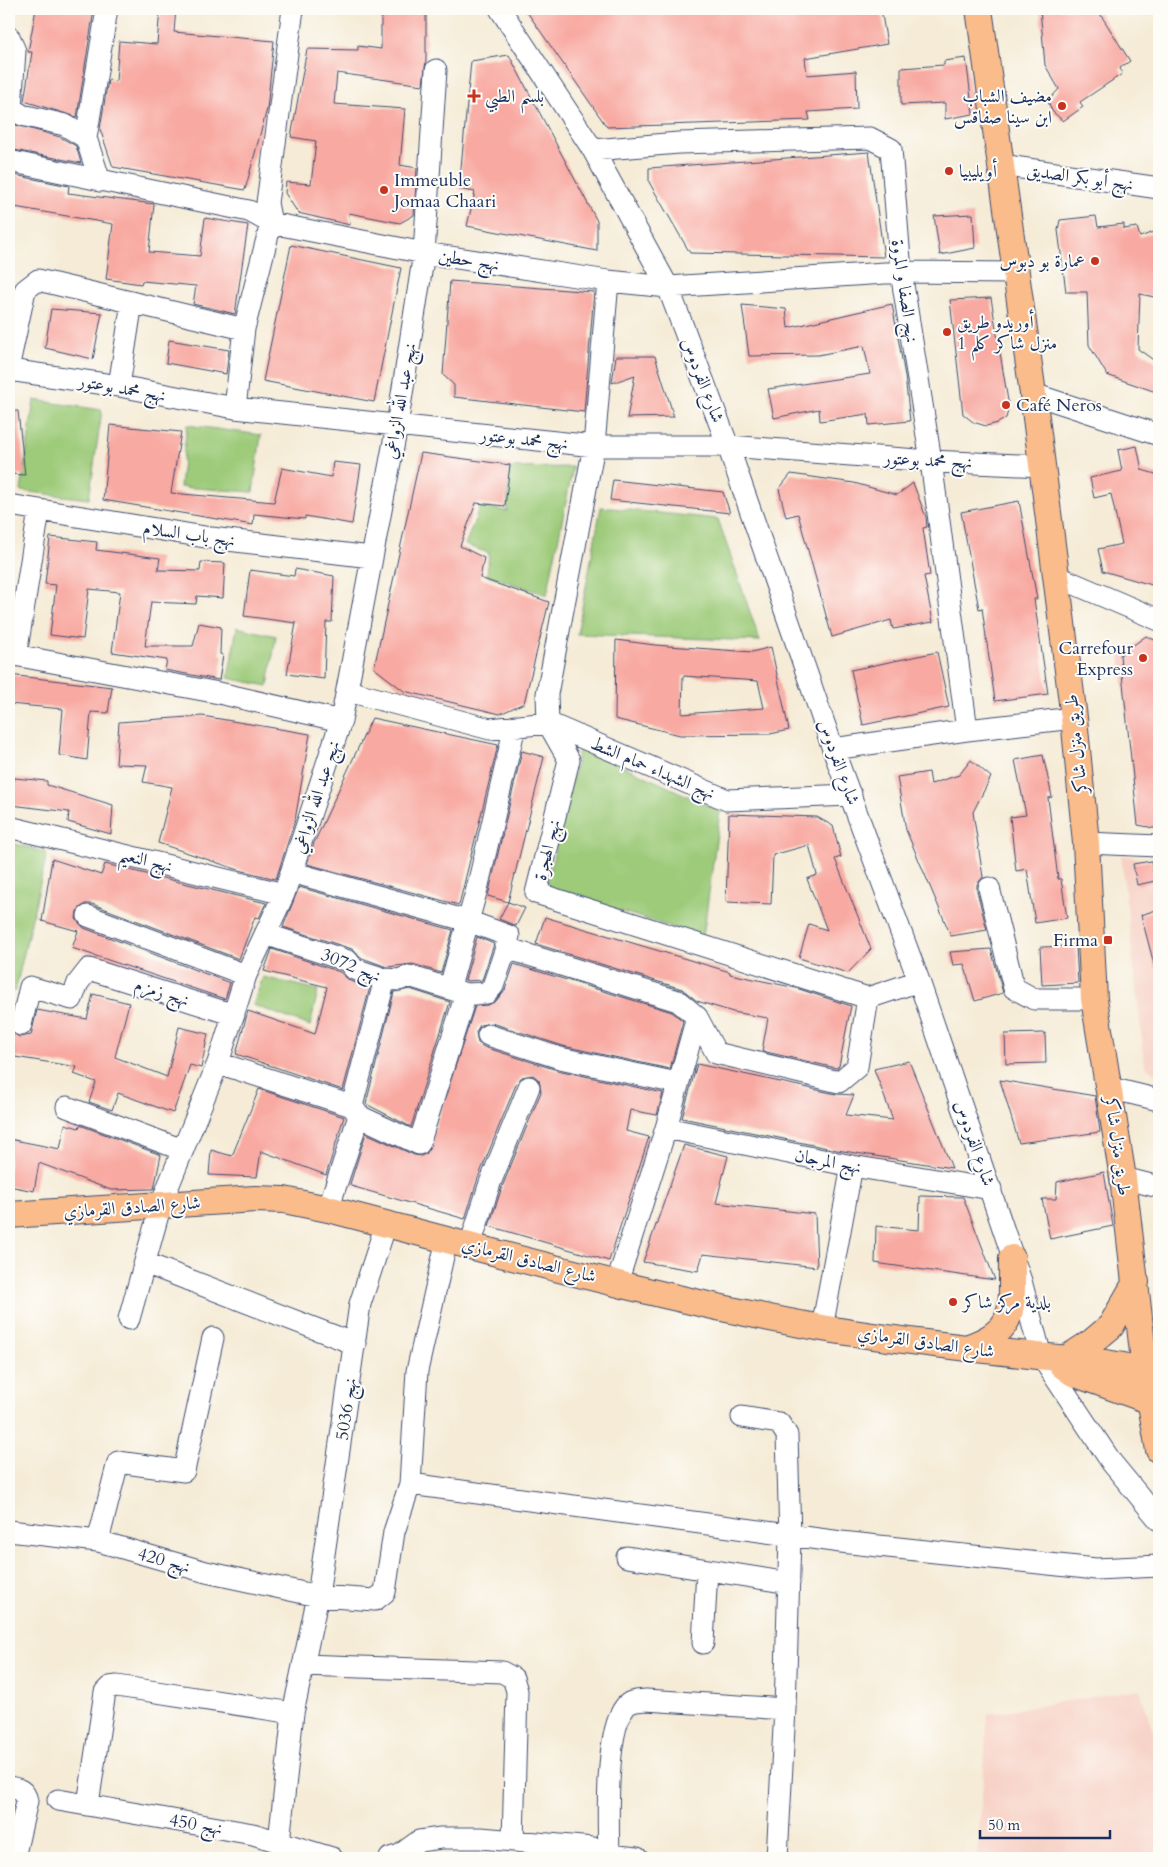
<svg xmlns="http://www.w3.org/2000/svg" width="1168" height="1867" font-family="Cardo,Amiri,serif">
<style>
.built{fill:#f7d1c6}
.green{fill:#9dcb79;stroke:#5c7d6c}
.building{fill:#f8a9a1;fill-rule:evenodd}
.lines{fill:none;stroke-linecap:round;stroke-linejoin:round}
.minor-casing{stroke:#3c4b70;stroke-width:23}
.major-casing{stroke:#3c4b70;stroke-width:28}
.minor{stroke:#fff;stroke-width:21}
.major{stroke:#f9bc8a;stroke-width:26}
.poi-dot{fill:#c8321e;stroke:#fdfcf7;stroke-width:2}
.labels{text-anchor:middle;stroke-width:4;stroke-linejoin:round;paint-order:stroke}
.poi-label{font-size:18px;fill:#1b2f5e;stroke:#fdfcf7;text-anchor:start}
.street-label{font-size:18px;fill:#1b2f5e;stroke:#fdfcf7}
</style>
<rect width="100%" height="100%" fill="#fdfcf7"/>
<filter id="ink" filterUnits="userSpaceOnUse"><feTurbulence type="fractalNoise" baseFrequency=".02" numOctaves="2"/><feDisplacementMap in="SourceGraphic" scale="10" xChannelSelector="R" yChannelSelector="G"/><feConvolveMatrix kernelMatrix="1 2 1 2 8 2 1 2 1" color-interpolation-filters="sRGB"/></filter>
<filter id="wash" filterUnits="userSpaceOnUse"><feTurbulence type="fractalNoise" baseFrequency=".0096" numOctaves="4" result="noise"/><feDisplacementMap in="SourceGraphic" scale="20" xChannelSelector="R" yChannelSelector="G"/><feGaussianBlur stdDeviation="1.12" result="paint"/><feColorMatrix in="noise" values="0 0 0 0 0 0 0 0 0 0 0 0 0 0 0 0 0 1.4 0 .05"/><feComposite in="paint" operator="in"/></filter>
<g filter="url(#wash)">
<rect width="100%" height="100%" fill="#f5ebd6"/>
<path class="built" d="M1121,855L1159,862V1077L1145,1065Z
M1140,1689L1159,1751V1858H977L988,1714Z"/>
<path class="green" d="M34,400L102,410L89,499L21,491Z
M187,425L261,435L253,492L180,487Z
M573,467L547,595L487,575L489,553L465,545L480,507L507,511L509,468Z
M601,507L718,519L760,641L577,634Z
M237,627L276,636L268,686L228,678Z
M580,746L720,811L703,937L546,888Z
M9,842L47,853L15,992L9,990Z
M263,977L318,990L310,1026L253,1005Z"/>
<g id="blocks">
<path class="building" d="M36,9H94L77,117L24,101L32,52H28Z
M160,9H176L174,32L274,41L267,109L245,190L113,167L100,129L108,80L116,81L119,41L157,44Z
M381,9H426V60L423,85L337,73L334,104L405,109L400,165L417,168L414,215L400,223L349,213L350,225L298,213L285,193L286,182L311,184L316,141L291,137L307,49L358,50V46L381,49Z
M525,9H881L887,44L805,58L807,75L856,71L857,109L808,112L810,120L607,127Z
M1040,9H1097L1130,61L1120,68L1122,74L1080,102L1083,107L1063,121L1052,111L1048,101L1059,89L1045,65Z
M509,55L597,221V251L467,226L475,192L459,189L471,61Z
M966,58L973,114L945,119V103L901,105V68L944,65V61Z
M9,123L60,137L76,146L81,163L9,149Z
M869,152L884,257L690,253L649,182V168Z
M9,174L69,186L68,193L154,204L149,252L200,256L205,218L248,225L235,314L193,304L196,286L142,281L141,284L106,279L113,224L9,206Z
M973,214L975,248L940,255L934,216Z
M1096,216L1098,227L1124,224V229L1137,227L1140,237L1159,230V298L1140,294L1138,349L1159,364V393L1107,375L1089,345L1087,292H1066L1058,230L1060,220Z
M291,245L401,268L374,402L263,381Z
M450,281L594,292L584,412L454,397V385L443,375Z
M991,298L1009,407L1006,418L998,423L986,426L973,422L963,414L950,300Z
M892,304L905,376L910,421L869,425L868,414L820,421L819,409L774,418L768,389L870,374L864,346L818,355L749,356L742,305L786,309L788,328Z
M51,309L102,313L93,359L45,348Z
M169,340L229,350L226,374L166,363Z
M616,356H655L674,417L627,418L635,375L612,383Z
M9,411H18L25,475L9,474Z
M110,425L181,432L171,493L274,502L282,468L331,477L333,462L361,465L352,524L305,516V519L254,514L253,525L103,500Z
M1137,446L1142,470L1159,475V587L1103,571L1098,549L1122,544L1111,494L1094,498L1090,478L1122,471L1118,450Z
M421,453L510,465L505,506L476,503L460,546L484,558L480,578L549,602L524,703L500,714L404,691L374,668Z
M791,474L854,483L897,495L913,483L926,517L927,527L923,528L930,575L924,576L933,622L893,629L891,620L832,637L798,514L786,517L779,489Z
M613,480L723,492L730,513L610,500Z
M1019,501L1037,599H1034L1048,694L995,701L982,608L979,609L961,512Z
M50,537L97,542L96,550L160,558L158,570L200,571L201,562L225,563L223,598L197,596L196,604L151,602L145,646H193L199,623L221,627L220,654L223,655L219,680L165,670L167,660L112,652L120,592L89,589L83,639L50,635L56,585L45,584Z
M295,569L334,576L332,622H326L324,679L287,674L296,623L244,616L250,570L294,576Z
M1146,636L1159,642V829L1138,825L1120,655Z
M616,640L655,645L752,652L771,647L789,730L770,734L680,735L615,719ZM683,676L758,681L764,708L682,714Z
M937,652L949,707L863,725L851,670Z
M9,675L112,687L108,713L91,712L87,760L59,755L63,709L9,704Z
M202,716L310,734L295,820L276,879L239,870L158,843L172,787L143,782L147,765L116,764L119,722Z
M372,718L498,745L459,905L307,864L314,843Z
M522,751L544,757L508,902L488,896Z
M1043,755L1052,797L1048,798L1058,879H1061L1067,918L1035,923L1027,869L1016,871L1010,817L1026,815L1015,760Z
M971,760L991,777L973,812L983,877L977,884V891L987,930L951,936L906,830L897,777L929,772L931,784L959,775Z
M14,778L47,781V785L113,805L111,834L68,822L69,812L11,805Z
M729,814L817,817L833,826L841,857L835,859L871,949L848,973L799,958L809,924L827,930L807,879L817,875L809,845L773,855L771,904L726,902Z
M52,859L101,875L105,864L266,903L259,918L255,917L239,959L92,904H85L77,911L76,919L84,928L230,983L225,999L72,948L78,931L42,921Z
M1151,861L1155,881L1137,885L1133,864Z
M299,887L453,930L441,973L413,964L387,967L362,958L352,949L283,927Z
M508,902L525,908L516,926L499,919Z
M1159,909V967L1155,968L1141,915Z
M545,917L730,972V974L796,988L851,1006L839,1066L836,1068L762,1051L768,1018L733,1012L697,1001L682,989L536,944Z
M477,937L494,944L482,980L468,981L465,980Z
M1076,946L1078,983L1042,985L1040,947Z
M272,949L340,972L350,981L370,987L343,1090L236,1054L248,1011L315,1034L327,987L264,971Z
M991,949L1003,993L975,1001L964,964L953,965L950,952Z
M514,964L672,1012L683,1021L670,1069L563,1046L492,1023L480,1025L476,1032L478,1043L484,1047L557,1070L663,1093L657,1115L630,1110L626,1131L649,1137L609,1261L489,1226L502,1187L541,1092L539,1080L533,1075L522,1077L517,1082L478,1178L465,1219L351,1186L350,1184L366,1133L414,1155L421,1156L427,1153L475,1006L488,1005L496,1001L505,990Z
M410,989L450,1002L411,1127L366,1104L394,992Z
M93,994L129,1003L115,1057L167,1077L179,1027L208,1034L201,1068L190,1065L173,1113L118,1093L112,1110L89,1102L96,1082L74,1074L77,1067L9,1056V1030L19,1037L31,1035L37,1010L87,1019Z
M1045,1033L1046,1063L1006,1064L1005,1034Z
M909,1061L952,1168L837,1150L682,1118L697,1064L836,1094L854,1095L846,1115L893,1120L874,1069Z
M1000,1080L1095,1096L1100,1132L1019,1143Z
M259,1089L344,1117L326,1175L261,1151L257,1177L209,1175L211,1150L232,1156Z
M65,1124L79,1128L80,1125L161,1155L154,1189L111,1190L39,1163L34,1191L9,1186V1139L60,1149Z
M684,1145L728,1156L716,1203L815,1214L817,1267L703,1254L698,1271L643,1262Z
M1104,1172L1113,1226L1050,1239L1042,1199H1056L1057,1182Z
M920,1196L963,1197L995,1280L875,1263L876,1226L919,1230Z"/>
</g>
</g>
<g filter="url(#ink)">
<use href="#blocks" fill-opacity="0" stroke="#3c4b70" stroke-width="1"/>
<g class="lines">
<g class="minor-casing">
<path id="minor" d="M500,9L593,150L668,287L728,446L833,749L919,981L1021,1281L1041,1356L1112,1463L1159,1520
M9,37L15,51L11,108L22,115L65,125L86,138
M593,150L679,143L870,138L891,149L901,272L931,461L967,730
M9,161L249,211L271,223L424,253L608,281L668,287L901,272L1017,273
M1001,165L1159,188
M100,181L86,138L107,9
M608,281L594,446L547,694L548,723L569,760L536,893L868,998L919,981
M9,364L25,290L38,280L244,329
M9,370L119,386L235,408L594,446H728L931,461L1043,466
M119,386L132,302
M1033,394L1159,435
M235,408L244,329L271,223L267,203L293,9
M9,505L211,538L371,557
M1056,576L1159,620
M9,654L219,693L341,721
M16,655L39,511
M348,691L490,729L548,723L727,800L851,795
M833,749L967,730L1074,718
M9,827L284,894
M1086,843L1159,846
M291,872L468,921L509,936L506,948
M989,888L1014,988L1034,999H1094
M88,916L246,975
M265,934L348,961L354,969L385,979L399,980L409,976L466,994L487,993L493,986L506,948L678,1001L697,1017L716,1053L839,1082L857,1067L868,998
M450,987L478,885L515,726
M21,1025L30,987L72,999L78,983L89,969L234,1015
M488,1035L560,1058L677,1083
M218,1063L352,1106L359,1116L328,1209
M1110,1088L1159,1100
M352,1106L385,979
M67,1107L183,1150
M359,1116L419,1144L466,994
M666,1128L852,1166L991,1189
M1123,1178L1159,1187
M470,1245L490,1183L529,1087
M145,1263L355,1344
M617,1283L666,1128L697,1017
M129,1319L161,1204L218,1063L246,975L284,894L341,721L397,426L424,253L436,70
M822,1328L852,1166
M742,1417L779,1423L787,1435L790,1537L785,1709L777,1858
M410,1484L841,1542L1096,1569L1159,1566
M9,1531L98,1541L206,1572L318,1596L375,1600L385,1592L394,1532L410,1484L417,1371L447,1239
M98,1541L118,1462L184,1471L213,1338
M627,1557L789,1583
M703,1643L707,1570
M303,1665L502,1672L513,1678L517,1691L513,1841
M9,1787C19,1789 25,1790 27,1801L14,1858
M58,1800L253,1834L332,1858
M88,1804L105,1692L110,1687L117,1686L293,1713
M279,1842L293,1713L318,1596L360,1304L386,1224
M609,1855C608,1822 605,1732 625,1707C630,1700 638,1701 646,1700L785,1709
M390,1858L400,1855L419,1841L441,1838H481L593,1848L609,1855L637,1858"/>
</g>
<g class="major-casing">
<path id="major" d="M979,9L1033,394L1074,718L1086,843L1094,999L1123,1178L1145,1370L1159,1450
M9,1215L255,1199L284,1200L328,1209C492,1251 656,1298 822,1328C890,1340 960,1347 1029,1355C1072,1360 1118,1361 1159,1375
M966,1348C1020,1330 1011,1307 1012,1258
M1069,1357L1092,1342L1111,1326L1136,1282
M1062,1365L1073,1373L1159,1404"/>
</g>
<use href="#minor" class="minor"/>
<use href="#major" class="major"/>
</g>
</g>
<g class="poi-dot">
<path d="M471.5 88.5h5v5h5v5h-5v5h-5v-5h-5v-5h5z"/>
<circle cx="1062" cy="106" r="5"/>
<circle cx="949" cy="171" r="5"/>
<circle cx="384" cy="190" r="5"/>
<circle cx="1095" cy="261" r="5"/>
<circle cx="947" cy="332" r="5"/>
<circle cx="1006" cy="405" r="5"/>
<circle cx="1143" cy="658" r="5"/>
<rect x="1103" y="935" width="10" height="10" rx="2.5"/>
<circle cx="953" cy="1302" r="5"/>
</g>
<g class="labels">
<g class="poi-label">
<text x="485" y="102">بلسم الطبي</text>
<text x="1052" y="102" text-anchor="end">مضيف الشباب<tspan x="1052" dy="21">ابن سينا صفاقس</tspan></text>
<text x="959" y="177">أويليبيا</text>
<text x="394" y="186">Immeuble<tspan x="394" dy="21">Jomaa Chaari</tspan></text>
<text x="1085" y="267" text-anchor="end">عمارة بو دبوس</text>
<text x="957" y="328">أوريدو طريق<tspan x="957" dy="21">منزل شاكر كلم 1</tspan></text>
<text x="1016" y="411">Café Neros</text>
<text x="1133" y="654" text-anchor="end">Carrefour<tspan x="1133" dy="21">Express</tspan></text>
<text x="1098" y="946" text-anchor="end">Firma</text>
<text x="963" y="1308">بلدية مركز شاكر</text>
</g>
<g class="street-label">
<text transform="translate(1080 177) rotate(8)" y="6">نهج أبو بكر الصديق</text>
<text transform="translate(469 260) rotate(9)" y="6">نهج حطين</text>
<text transform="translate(905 291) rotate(82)" y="6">نهج الصفا و المروة</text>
<text transform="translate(703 380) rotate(69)" y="6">شارع الفردوس</text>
<text transform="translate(122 388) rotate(10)" y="6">نهج محمد بوعتور</text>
<text transform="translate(400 401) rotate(-80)" y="6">نهج عبد الله الزواغي</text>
<text transform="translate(524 439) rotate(6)" y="6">نهج محمد بوعتور</text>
<text transform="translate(928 460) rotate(3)" y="6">نهج محمد بوعتور</text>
<text transform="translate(189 534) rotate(8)" y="6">نهج باب السلام</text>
<text transform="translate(1076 744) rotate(-96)" y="6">طريق منزل شاكر</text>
<text transform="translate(839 762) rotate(70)" y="6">شارع الفردوس</text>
<text transform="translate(653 768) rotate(23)" y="6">نهج الشهداء حمام الشط</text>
<text transform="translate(316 797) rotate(-72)" y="6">نهج عبد الله الزواغي</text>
<text transform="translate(547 850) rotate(-76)" y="6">نهج الهجرة</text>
<text transform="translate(146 860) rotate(14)" y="6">نهج النعيم</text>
<text transform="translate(351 965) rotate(22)" y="6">نهج 3072</text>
<text transform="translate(162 992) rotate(18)" y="6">نهج زمزم</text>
<text transform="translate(975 1143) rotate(71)" y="6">شارع الفردوس</text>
<text transform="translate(1118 1146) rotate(82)" y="6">طريق منزل شاكر</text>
<text transform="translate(828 1161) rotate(11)" y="6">نهج المرجان</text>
<text transform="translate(132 1207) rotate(-4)" y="6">شارع الصادق القرمازي</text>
<text transform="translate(529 1260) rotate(14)" y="6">شارع الصادق القرمازي</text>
<text transform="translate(926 1342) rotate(8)" y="6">شارع الصادق القرمازي</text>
<text transform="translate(346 1409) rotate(-82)" y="6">نهج 5036</text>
<text transform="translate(164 1560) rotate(16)" y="6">نهج 420</text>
<text transform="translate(196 1824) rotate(10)" y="6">نهج 450</text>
</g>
</g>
<rect width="1168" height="1867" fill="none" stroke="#fdfcf7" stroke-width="30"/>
<path d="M980 1830v8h130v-8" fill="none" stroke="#1b2f5e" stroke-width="2.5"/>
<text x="988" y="1830" font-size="15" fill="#1b2f5e" stroke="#fdfcf7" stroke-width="4" paint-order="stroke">50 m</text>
</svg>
